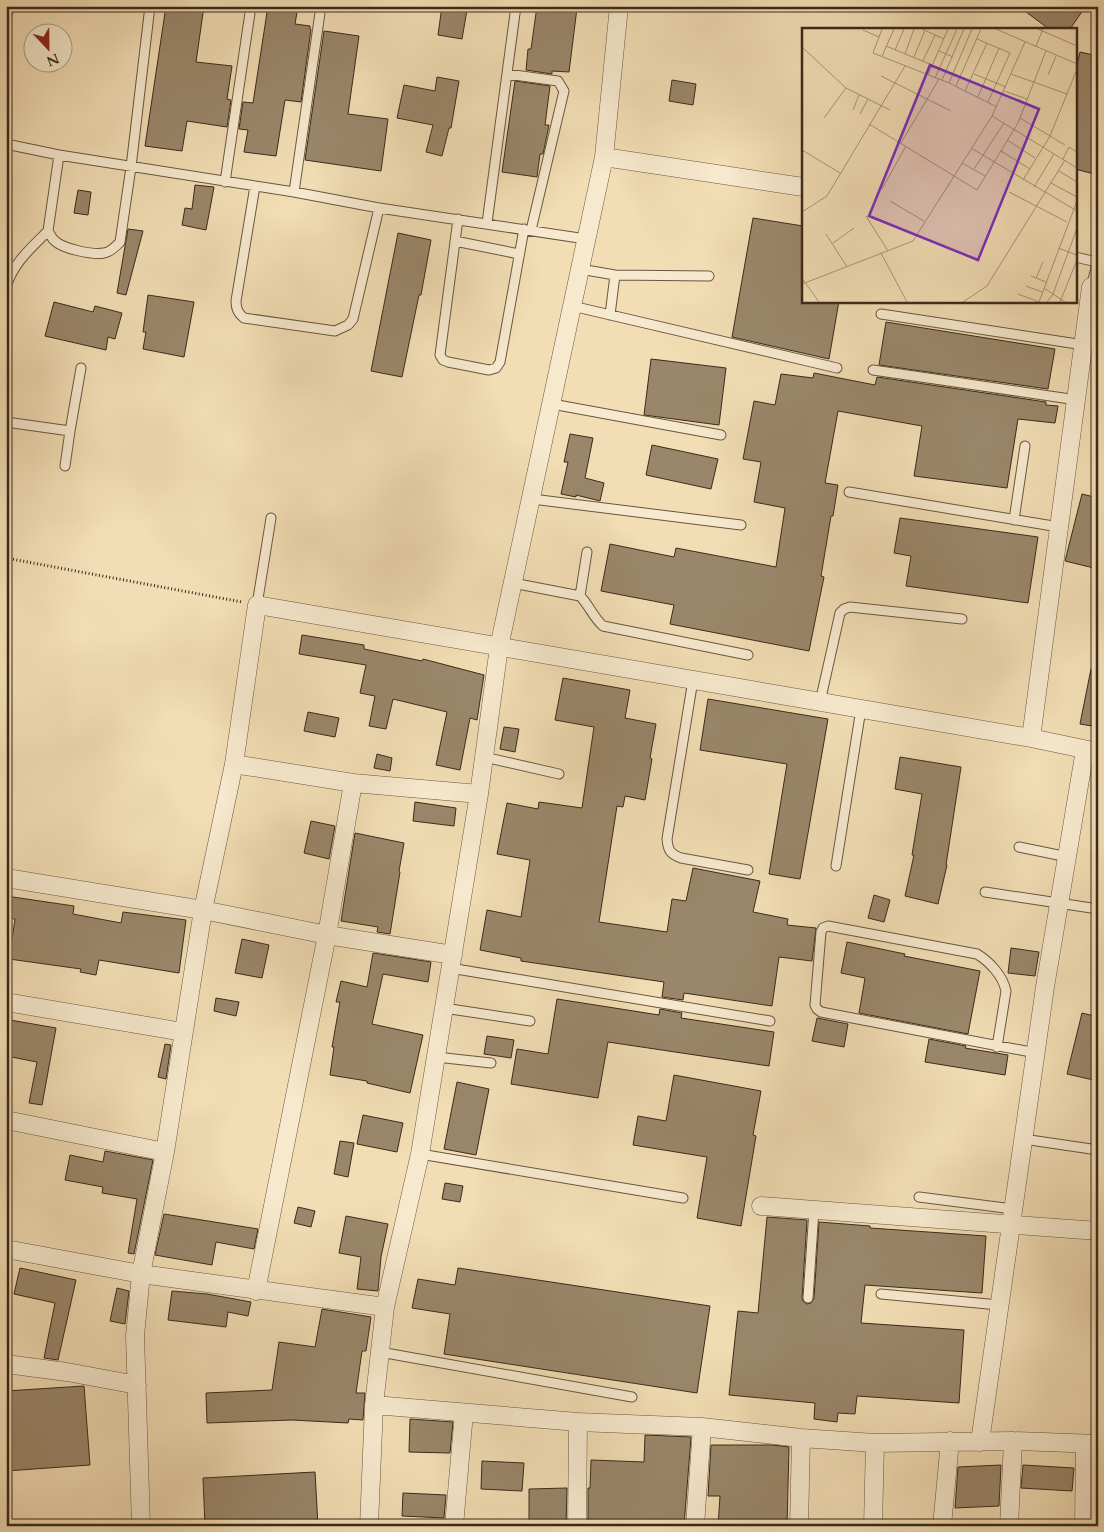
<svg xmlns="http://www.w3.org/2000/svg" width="1104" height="1532" font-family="Cardo,serif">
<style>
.building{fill:#9a876b;stroke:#3a2a1b}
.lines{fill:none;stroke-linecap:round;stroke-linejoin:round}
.service-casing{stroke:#685741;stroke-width:11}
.minor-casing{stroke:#685741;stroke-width:19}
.path{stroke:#3a2a1b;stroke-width:3;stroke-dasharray:1 2.5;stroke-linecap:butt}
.service{stroke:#f7e9ce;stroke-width:9}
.minor{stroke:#f7e9ce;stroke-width:18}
.inset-road{fill:none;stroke:#a89577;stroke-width:1}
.view{fill:#7b2cbf;fill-opacity:0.15;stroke:#7b2cbf;stroke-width:2.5}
.inset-edge{fill:none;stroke:#3a2a1b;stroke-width:2.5}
</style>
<rect width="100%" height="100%" fill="#f2ddb4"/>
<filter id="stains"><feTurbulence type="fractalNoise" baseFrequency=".004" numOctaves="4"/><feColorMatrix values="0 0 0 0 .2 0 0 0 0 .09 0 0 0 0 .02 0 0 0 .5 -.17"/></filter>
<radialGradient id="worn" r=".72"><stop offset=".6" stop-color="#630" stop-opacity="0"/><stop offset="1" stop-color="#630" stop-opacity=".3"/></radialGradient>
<path class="building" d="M166,6H204L196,62L232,66L227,99L231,100L227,127L187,121L182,151L145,146Z
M268,6H298L295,24L310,26V29H311L301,102L285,100L276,156L244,152L248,130L239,129L243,102L253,103Z
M442,6L467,10L462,39L438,35Z
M537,6L577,8L569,72L552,71V74L526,70L528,49H531Z
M1018,6H1086L1070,29H1049Z
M324,31L359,36L348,114L388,119L381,171L305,160Z
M1080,52L1098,56V175L1075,169V73Z
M437,77L459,81L451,128H449L442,156L426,152L433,125L397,118L404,85L435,91Z
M672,80L696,84L693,105L669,101Z
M515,81L550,86L545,125H549L543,154H540L537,177L502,172Z
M195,185L214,187L206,230L182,225L185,208L192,209Z
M78,190L91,192L88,215L74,213Z
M753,218L803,226V301H839L829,359L732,337Z
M128,229L143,231L126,295L117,293Z
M398,233L431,240L421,295H419L402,377L371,371Z
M148,295L194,302L184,357L143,349L146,332H143Z
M54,302L93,312L95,306L122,313L115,339L108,337L106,350L45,336Z
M886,322L1055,349L1048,389L879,365Z
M651,359L726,368L719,425L644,415Z
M814,373L875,385L877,377L1046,402V405L1058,406L1055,423L1018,419L1007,488L914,476L922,426L838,411L825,483L838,485L833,516H831L821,576L824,577L809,651L670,624L674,605L601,591L610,544L674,557L676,548L776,567L785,508L754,502L761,462L743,459L754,401L775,405L781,374L813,378Z
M570,434L593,438L585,478L604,483L600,501L576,495V497L561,494L568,462H564Z
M652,445L718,459L711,489L646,475Z
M1082,494L1098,498V569L1065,561Z
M900,518L1038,537L1028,603L906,586L911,556L894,553Z
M302,635L364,645V649L422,661L423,659L484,675L477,720L470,718L460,770L436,765L447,712L393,699L386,729L369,726L375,696L360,693L366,665L299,654Z
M1091,669H1098V727L1080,724Z
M563,678L630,690L625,718L656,724L650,758L652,759L645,800L625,796L623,807L617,806L599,922L667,932L672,899L686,901L693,868L760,881L753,912L788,919L787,925L816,928L812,961L779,957L772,1006L684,993L683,1000L662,997L664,982L521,961V958L480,950L487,910L521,917L530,860L497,854L507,803L538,809L539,802L582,808L594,727L555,720Z
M708,699L828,719L800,879L769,874L787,764L700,750Z
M308,712L339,718L335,737L304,731Z
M504,727L519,729L515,752L500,749Z
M377,754L392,758L390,771L374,768Z
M900,757L961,767L946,865H947L938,904L905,896L914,855H912L922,794L895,789Z
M415,802L456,808L454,826L413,821Z
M311,821L335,826L329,859L304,853Z
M355,833L404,843L399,871L400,872L390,934L377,932L378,927L341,921Z
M874,895L890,900L884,922L868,918Z
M6,896L74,906L73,914L121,923L123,912L186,920L179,973L99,960L96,975L80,972L81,969L9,959L15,919L6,918Z
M242,939L269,945L262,978L235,973Z
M847,942L905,954L904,956L980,971L968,1034L859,1013L865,978L841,973Z
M1011,948L1039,952L1035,976L1008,973Z
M373,953L431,962L428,982L383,974L372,1024L423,1035L410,1093L367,1083V1081L330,1075L334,1047H332L340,1002H336L341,981L367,987Z
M216,998L239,1002L236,1016L214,1011Z
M557,999L659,1015L660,1009L682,1013L681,1018L774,1032L769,1066L608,1042L598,1098L511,1084L517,1049L548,1054Z
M1082,1013L1098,1017V1081L1067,1074Z
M817,1018L848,1024L844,1047L812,1041Z
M10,1020L56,1028L42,1105L29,1103L37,1062L6,1056V1042Z
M487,1036L514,1040L511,1058L484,1054Z
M929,1039L966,1046L965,1048L1008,1055L1005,1075L925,1062Z
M165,1044L171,1045L166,1079L158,1077Z
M674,1075L761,1091L753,1135L756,1136L741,1226L697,1218L707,1157L633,1145L638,1116L666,1121Z
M457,1082L489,1089L476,1155L444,1149Z
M363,1115L403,1123L397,1152L357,1144Z
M340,1141L354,1143L348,1177L334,1174Z
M105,1151L153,1160L134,1254L128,1253L137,1199L102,1193L103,1187L65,1180L70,1155L103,1162Z
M445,1183L463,1186L460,1202L442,1199Z
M298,1207L315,1211L311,1227L294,1223Z
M164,1214L258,1229L254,1249L216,1242L212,1265L155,1255Z
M346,1216L388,1224L381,1257L378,1291L357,1289L361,1257L339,1253Z
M767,1217L807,1220L802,1298L803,1301L807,1304L811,1303L814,1298L819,1222L870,1226V1228L986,1236L982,1293L865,1285L861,1323L964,1330L959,1403L857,1396L855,1414L838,1413L837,1422L814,1419L815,1403L729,1395L738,1311L758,1313Z
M20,1268L76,1280L58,1360L44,1358L55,1303L14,1294Z
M458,1268L710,1306L697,1393L444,1354L450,1314L412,1308L418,1279L455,1285Z
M117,1288L129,1291L125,1324L110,1321Z
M172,1291L207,1294L251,1302L248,1316L228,1312L226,1327L168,1320Z
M322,1309L371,1317L366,1351H362L356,1393H365L363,1420L349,1419L348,1423L292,1420L207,1423L206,1393L272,1390L279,1342L315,1347Z
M84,1386L90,1465L6,1471V1391Z
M410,1419L453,1422L450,1453L409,1452Z
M645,1435L691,1437L684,1526H588V1488H590L591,1460L644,1462Z
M711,1445H772L789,1447L787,1526H718L720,1496H708Z
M482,1461L524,1463L522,1491L481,1489Z
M1001,1465L999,1506L955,1508L958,1467Z
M1023,1465L1074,1468L1072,1491L1021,1488Z
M315,1472L318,1526H205L203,1478Z
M567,1488L566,1526H529V1489Z
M403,1493L446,1495L444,1518L402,1516Z"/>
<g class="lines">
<g class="service-casing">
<path id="service" d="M6,18L9,9
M507,74L558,81L564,91L531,230
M6,144L59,155L294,192L379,208L586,239
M59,155L48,231C50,234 52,239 55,241C63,249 93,255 104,253C111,252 116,246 120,242L131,167L150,6
M225,182L251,6
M255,186L236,301C236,309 238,313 244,318L335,331L348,325L353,319L379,208
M294,192L321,6
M458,219L440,355L443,360L448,362L489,370L496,368L500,362L524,229
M487,223L516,6
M455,241L519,254
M1075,257L1097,262
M580,269L615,275L709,276
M1091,287L1098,261
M6,288C12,264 31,248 48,231
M572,306L837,368
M881,314L1084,345
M610,315L615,275
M873,370L1077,400
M552,404L721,435
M6,422L70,431L81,368
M65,466L70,431
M849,492L1059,527
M532,499L741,525
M1014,520L1025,446
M513,583L580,596C589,605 593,617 603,626L748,655
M580,596L587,552
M257,605L271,518
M693,680L667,839C668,850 670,854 681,858L748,870
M820,702L840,613L844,609L850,607L962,619
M484,757L559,774
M1019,847L1068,857
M836,866L861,709
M985,892L1098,909
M450,968L770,1021
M444,1008L530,1021
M997,1047L1006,991C1003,976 990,962 977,954L828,926L823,928L821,932L815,1005L817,1009L821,1012L1036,1053
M436,1057L491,1063
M1023,1139L1098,1150
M420,1154L683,1198
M919,1197L1013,1209
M881,1294L999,1305
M808,1298L814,1210
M380,1352L632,1397"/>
</g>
<g class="minor-casing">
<path id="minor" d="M604,157L803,187
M1031,738L1091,287
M234,764L353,783L479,794
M6,878L203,910L327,935L453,955
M6,1002L183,1032
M6,1120L165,1152
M761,1206L1098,1231
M6,1249L141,1274L385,1307
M256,1291L327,935L353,783
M6,1364L67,1372L137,1385
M374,1405L578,1422L702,1427L801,1438L875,1443L1013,1441L1098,1444
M980,1442L1045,987L1085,750
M141,1526L135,1336L141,1274L165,1152L203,910L234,764L257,605L1031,738L1098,752
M369,1526L374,1405L385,1307L420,1154L479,794L499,647L604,157L619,6
M454,1526L464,1413
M577,1526L578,1422
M695,1526L702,1427
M799,1526L801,1438
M873,1526L875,1443
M942,1526L950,1441
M1009,1526L1013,1441
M1084,1526L1085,1444"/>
</g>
<path class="path" d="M6,558L242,602"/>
<use href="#service" class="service"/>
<use href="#minor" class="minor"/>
</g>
<g transform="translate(802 28)">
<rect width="275" height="275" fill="#f2ddb4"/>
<path class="inset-road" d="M80,1L71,25L147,55L195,79M120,1L142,11M194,1L275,36M236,1L275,18M61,2L77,9M175,11L208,25L186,74M84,18L130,37M234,18L241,1M0,19L44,60L88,82M93,22L102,1M137,23L151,29M103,26L112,1M80,28L92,1M112,29L123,2M121,33L133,7M172,46L204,59M209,46L265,66M126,47L146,1M246,47L254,28M79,48L149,83M133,50L155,1M140,52L162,1M147,55L170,1M154,58L179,1M163,63L185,15M202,63L225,71M176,69L197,20M51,82L57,67M58,86L66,71M190,88L275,140M22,90L44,60M218,90L263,117M67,96L175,162L216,95L244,23M205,112L233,130M99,115L137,51M169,120L275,183M0,122L38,145M199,123L228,141M261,131L267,119L275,124M160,135L183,148M172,141L202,95M257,143L275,154M221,152L248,108L275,41M249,155L275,169M232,159L252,126M80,161L104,118M207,164L265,194M88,173L122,193M0,184L25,168L103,38M64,188L86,223M24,206L45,239M31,215L52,200M256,220L275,227M79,225L105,274M229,248L244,254M0,250L17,274M234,250L241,234M0,256L111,213L190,88L223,14M224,258L240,264M242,260L263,274M216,266L237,274M161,274L185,258L263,132M237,274L275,173M245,274L251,266L275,200M258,274L275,232"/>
<path class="view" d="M128,37L237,81L176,232L67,188Z"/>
<rect width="275" height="275" class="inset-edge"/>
</g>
<rect width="1104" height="1532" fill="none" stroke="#f2ddb4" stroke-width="25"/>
<rect x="8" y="8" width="1089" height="1517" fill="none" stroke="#3a2a1b" stroke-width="2.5"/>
<rect x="12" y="12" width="1079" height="1507" fill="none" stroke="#3a2a1b"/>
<g transform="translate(48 48) rotate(158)"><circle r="24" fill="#f7e9ce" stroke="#ab9d86"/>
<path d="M0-4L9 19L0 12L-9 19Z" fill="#8f2418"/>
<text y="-8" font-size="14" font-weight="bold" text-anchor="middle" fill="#3a2a1b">N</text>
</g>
<rect width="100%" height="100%" filter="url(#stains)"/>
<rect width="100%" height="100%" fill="url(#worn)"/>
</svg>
